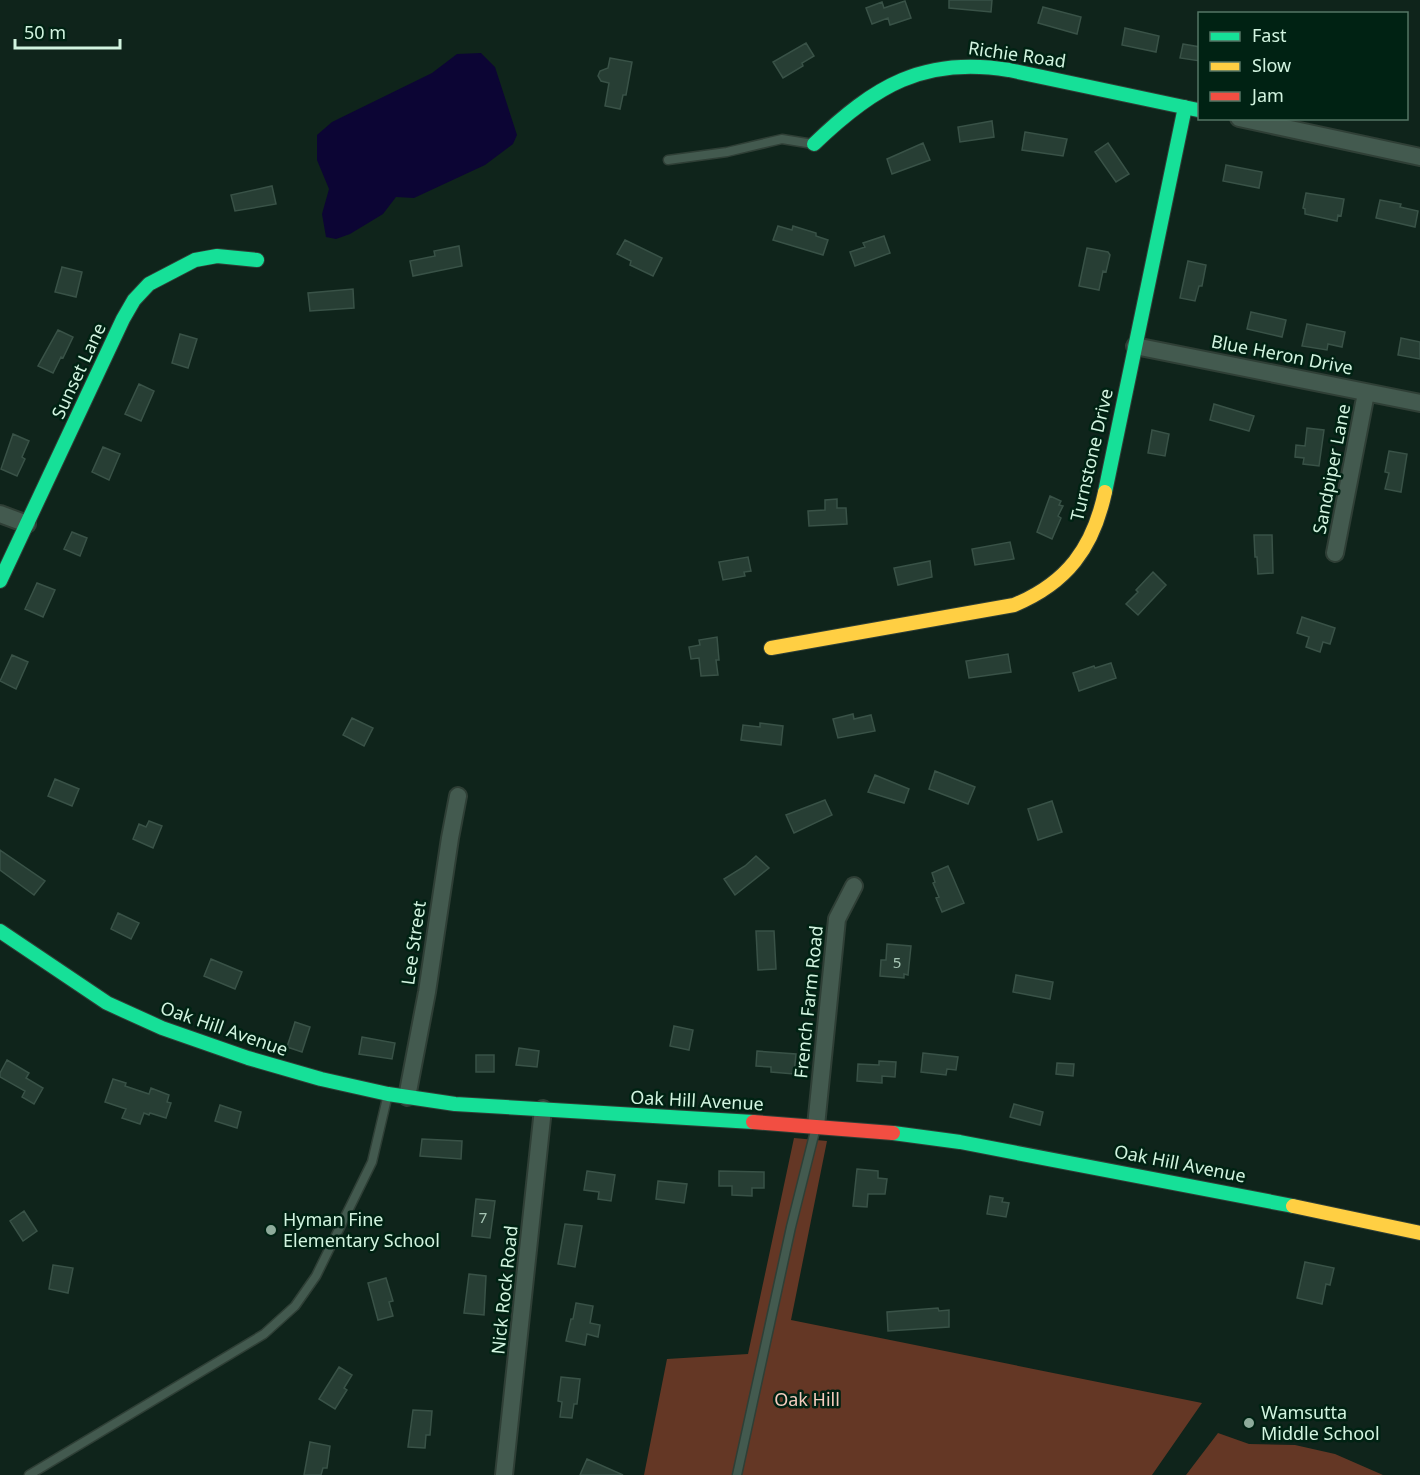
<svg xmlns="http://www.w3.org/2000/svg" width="1420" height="1475" font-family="'Noto Sans',sans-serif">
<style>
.green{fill:#643725}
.water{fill:#0c0534}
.building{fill:#273e34;stroke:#395247;stroke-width:1.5}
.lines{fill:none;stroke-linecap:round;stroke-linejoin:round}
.lane-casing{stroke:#2f3f36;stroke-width:11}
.street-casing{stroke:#2f3f36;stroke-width:20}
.fast-casing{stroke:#2f3f36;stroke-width:16}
.slow-casing{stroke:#2f3f36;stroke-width:16}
.jam-casing{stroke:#2f3f36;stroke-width:16}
.lane{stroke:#435a4f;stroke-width:8}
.street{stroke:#435a4f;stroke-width:16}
.fast{stroke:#16e098;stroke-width:14}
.slow{stroke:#ffcf43;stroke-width:14}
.jam{stroke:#f24e42;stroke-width:14}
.poi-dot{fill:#8eab9b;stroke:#002213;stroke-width:2}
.labels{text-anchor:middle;stroke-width:5;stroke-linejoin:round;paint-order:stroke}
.number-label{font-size:15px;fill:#a7c6b5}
.street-label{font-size:18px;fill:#d2f4e0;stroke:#002213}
.poi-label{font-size:18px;fill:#d2f4e0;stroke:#002213;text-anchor:start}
.park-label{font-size:18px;fill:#f5ccbe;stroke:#002213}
</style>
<rect width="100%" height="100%" fill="#0f241b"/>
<path class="green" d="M794,1138L827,1141L791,1320L1202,1403L1152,1475H644L667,1359L748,1354Z
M1218,1433L1249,1444L1295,1445L1335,1454L1383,1475H1186Z"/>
<path class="water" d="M481,53L495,67L517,135L513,144L485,165L414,198L396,197L383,214L350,234L336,239L326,237L322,214L329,189L317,160V135L332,122L432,73L457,54Z"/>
<path class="building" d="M949,0H992L991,12L949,8Z
M905,1L911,18L890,25L888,18L872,24L866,8L882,2L884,8Z
M1043,7L1081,17L1077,34L1038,23Z
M1125,28L1159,36L1156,52L1122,45Z
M806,43L814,56L802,63L803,66L783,78L773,62Z
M1183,44L1200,47V61L1180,58Z
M610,58L632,62L626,95H623L620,109L605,106L609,83L601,81L598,76L600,71L608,68Z
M992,121L994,137L960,142L958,127Z
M1025,132L1067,139L1063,156L1022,150Z
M923,143L930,160L892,174L887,159Z
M1108,143L1129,174L1116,182L1095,152Z
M1226,165L1262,172L1259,188L1223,181Z
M272,186L276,204L235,211L231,195Z
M1306,193L1344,199L1341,216L1338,215L1337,221L1305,214V209L1303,208Z
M1380,200L1401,204L1400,207L1418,211L1415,227L1376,218Z
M778,226L792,230L793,226L816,233V236L828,240L823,255L773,240Z
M884,236L890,253L855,266L850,252L865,247L863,243Z
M625,240L662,258L653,276L630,265L631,261L617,254Z
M459,246L462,266L413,276L410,261L435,256L434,251Z
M1087,248L1108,252L1110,255L1106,272L1103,271L1099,290L1079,286Z
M1188,261L1206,265L1202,286H1199L1195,301L1180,298Z
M62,267L82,272L76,297L55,292Z
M353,289L354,308L310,311L308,293Z
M1251,312L1286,320L1282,337L1247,329Z
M1307,324L1345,332L1342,347L1328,344L1327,350L1302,346Z
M58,330L73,337L63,358L61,357L53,373L38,366Z
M180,334L197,339L188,368L172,363Z
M1401,338L1420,342V359L1398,355Z
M139,384L154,391L141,421L125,414Z
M1214,404L1254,416L1249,431L1210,420Z
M1307,428L1324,430L1319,466L1303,464L1304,458L1295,457L1296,445L1305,446Z
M1152,430L1169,434L1165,456L1148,453Z
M13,434L29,441L22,457L25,459L17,476L1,469Z
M103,447L120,454L109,480L92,472Z
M1389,451L1407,454L1401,492L1385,489L1389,473L1385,472Z
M1050,496L1061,501L1059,505L1063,506L1058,516L1061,518L1052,539L1037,532Z
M837,499V508H846L847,524L809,526L808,511L825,510V500Z
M72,532L87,538L80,556L64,549Z
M1254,535H1272L1273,573L1258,574L1257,557H1255Z
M1010,542L1014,559L975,565L972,549Z
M748,557L751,571L744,572L745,576L723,580L719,562Z
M930,561L932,577L898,585L894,568Z
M1153,572L1166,585L1138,615L1126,604L1138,592L1136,590Z
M37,583L55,590L43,617L25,609Z
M1302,617L1335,628L1330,644L1323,642L1320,652L1306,647L1309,637L1297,633Z
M717,637L719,660H716L718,675L701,676L699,658L691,659L689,647L700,645L699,640Z
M1008,654L1011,672L969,678L966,661Z
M12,655L28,662L16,689L0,681Z
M1111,663L1116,678L1079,691L1073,673L1094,666L1095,668Z
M853,714L854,719L871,715L875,731L838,738L833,719Z
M352,718L373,728L364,746L343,735Z
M760,723L783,726L781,745L741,740L743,725L760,727Z
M935,771L975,787L968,804L929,789Z
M875,775L909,789L904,803L868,792Z
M55,779L79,789L72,806L48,796Z
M825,800L832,815L794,833L786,815Z
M1052,801L1062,832L1038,840L1028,809Z
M149,821L162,826L153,848L133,839L139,824L146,827Z
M0,850L45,881L34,895L0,870Z
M756,856L769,868L735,895L724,879L745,866Z
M948,866L964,903L942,912L936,898L939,897L933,883L935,882L932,873Z
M118,913L139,923L131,939L111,929Z
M756,931H774L776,969L758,970Z
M887,944L911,946L908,975L904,974V978L880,976L881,960H886Z
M211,959L242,972L235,989L204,976Z
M1016,975L1053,982L1050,999L1013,992Z
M295,1022L310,1027L302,1052L287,1047Z
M674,1026L693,1030L689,1050L670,1046Z
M362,1037L395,1043L392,1059L359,1054Z
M519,1048L539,1051L537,1067L516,1065Z
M757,1051L796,1054L794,1074L771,1072V1067L756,1066Z
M923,1053L958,1057L956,1070L947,1069L946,1075L921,1072Z
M476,1055H494V1072H476Z
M7,1060L29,1073L26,1078L43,1088L34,1104L22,1097L25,1091L0,1077V1073Z
M879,1061L896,1062L895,1077L882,1076V1083L857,1081L858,1064L879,1065Z
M1057,1063L1074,1064L1073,1076L1056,1074Z
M113,1079L126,1083L125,1086L149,1094L151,1088L169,1095L167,1102L171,1103L166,1118L150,1113L149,1115L144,1113L140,1124L122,1118L126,1109L105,1102Z
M1014,1104L1043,1112L1040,1125L1010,1117Z
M220,1105L241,1112L237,1128L215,1121Z
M422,1139L462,1141L461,1159L420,1156Z
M857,1169L878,1171V1178L887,1179L885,1194H868L867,1207L853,1206Z
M587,1171L615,1175L611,1201L598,1199L599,1192L584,1190Z
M719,1171L764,1172V1188H752V1196L732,1195V1186H719Z
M658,1181L687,1184L684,1203L656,1199Z
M990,1196L1003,1198L1002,1202L1009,1203L1006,1217L987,1214Z
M476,1199L495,1201L490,1238L472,1236Z
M24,1211L37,1231L23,1241L10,1221Z
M565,1224L582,1226L575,1267L558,1264Z
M1305,1262L1334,1268L1330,1285L1326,1284L1322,1304L1297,1298Z
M53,1265L73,1268L68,1293L49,1289Z
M469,1274L486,1276L484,1315L464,1313Z
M386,1278L393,1301L389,1302L393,1316L378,1320L368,1283Z
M576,1303L593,1306L590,1323L600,1325L598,1337L587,1334L585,1345L566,1341L571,1319H573Z
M938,1308L939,1311L949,1310V1327L888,1331L887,1312Z
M339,1367L352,1375L344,1388L347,1390L335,1409L319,1399Z
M561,1377L580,1379L577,1404H574L572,1418L560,1417L562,1402L558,1401Z
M413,1410L432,1411L430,1435H426L425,1448L408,1447Z
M310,1442L330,1446L327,1468H323L321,1475H304Z
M587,1459L623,1475H580Z"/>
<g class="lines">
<g class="lane-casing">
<path id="lane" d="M668,160L727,152L782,139L813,144
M29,1475L264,1334L295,1306L316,1276L372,1162L388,1094
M737,1475L791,1227L816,1127"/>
</g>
<g class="street-casing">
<path id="street" d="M1239,118L1420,157
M1135,346L1420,403
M0,514L27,524
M1335,553L1366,393
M407,1097L427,992L450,838L458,796
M816,1126L837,919L854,886
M504,1475L543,1109"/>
</g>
<g class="fast-casing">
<path id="fast" d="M814,144C874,86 924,56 1009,70L1198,110
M1105,492L1185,107
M0,581L123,319L134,300L149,284L195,260L217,256L257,260
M0,931L107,1003L162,1028L248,1058L321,1079L388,1094L455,1104L753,1122
M893,1133L960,1142L1293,1206"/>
</g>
<g class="slow-casing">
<path id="slow" d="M771,648L1014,605C1067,583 1093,548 1105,492
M1293,1206L1420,1233"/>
</g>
<g class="jam-casing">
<path id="jam" d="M753,1122L893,1133"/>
</g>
<use href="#lane" class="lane"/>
<use href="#street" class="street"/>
<use href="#fast" class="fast"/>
<use href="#slow" class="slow"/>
<use href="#jam" class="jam"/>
</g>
<g class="poi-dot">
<circle cx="271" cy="1230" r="6"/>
<circle cx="1249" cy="1423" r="6"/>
</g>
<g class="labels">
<g class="number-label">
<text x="897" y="968">5</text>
<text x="483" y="1223">7</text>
</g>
<g class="street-label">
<text transform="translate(1017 55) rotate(8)" y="6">Richie Road</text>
<text transform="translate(1282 355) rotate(11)" y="6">Blue Heron Drive</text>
<text transform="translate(79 371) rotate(-65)" y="6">Sunset Lane</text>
<text transform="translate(1092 455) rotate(-77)" y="6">Turnstone Drive</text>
<text transform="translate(1332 469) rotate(-79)" y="6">Sandpiper Lane</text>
<text transform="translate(414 943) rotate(-82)" y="6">Lee Street</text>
<text transform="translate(809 1002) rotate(-84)" y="6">French Farm Road</text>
<text transform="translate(224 1029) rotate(19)" y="6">Oak Hill Avenue</text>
<text transform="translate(697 1101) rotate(3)" y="6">Oak Hill Avenue</text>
<text transform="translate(1180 1164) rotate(11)" y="6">Oak Hill Avenue</text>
<text transform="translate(505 1290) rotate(-84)" y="6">Nick Rock Road</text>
</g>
<g class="poi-label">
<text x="283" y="1226">Hyman Fine<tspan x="283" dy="21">Elementary School</tspan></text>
<text x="1261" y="1419">Wamsutta<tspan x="1261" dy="21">Middle School</tspan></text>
</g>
<g class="park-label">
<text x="807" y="1406">Oak Hill</text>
</g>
</g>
<rect x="1198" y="12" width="210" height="108" fill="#002213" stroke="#547665" stroke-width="1.5"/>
<rect x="1210" y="32" width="30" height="9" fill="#16e098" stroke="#547665" stroke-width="1.5"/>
<text x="1252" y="42" font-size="18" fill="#d2f4e0">Fast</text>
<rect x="1210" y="62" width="30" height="9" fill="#ffcf43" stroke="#547665" stroke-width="1.5"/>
<text x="1252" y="72" font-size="18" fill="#d2f4e0">Slow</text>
<rect x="1210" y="92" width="30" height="9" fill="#f24e42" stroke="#547665" stroke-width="1.5"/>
<text x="1252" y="102" font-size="18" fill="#d2f4e0">Jam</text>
<path d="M15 39v9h105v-9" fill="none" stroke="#d2f4e0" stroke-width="3"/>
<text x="24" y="39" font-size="18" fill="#d2f4e0" stroke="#002213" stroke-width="4.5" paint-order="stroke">50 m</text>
</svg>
